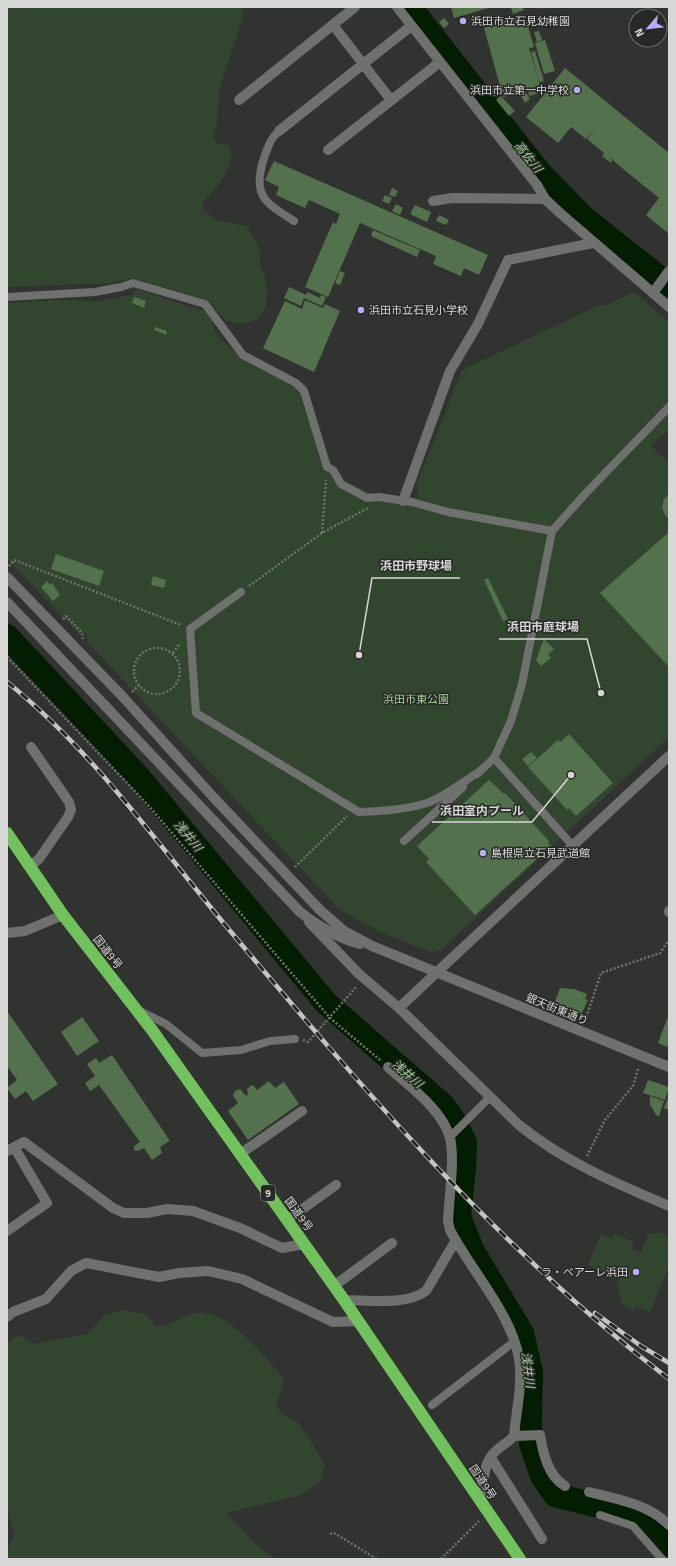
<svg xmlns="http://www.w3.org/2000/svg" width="676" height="1566" font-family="'Titillium Web','Noto Sans JP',sans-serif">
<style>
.green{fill:#32452e}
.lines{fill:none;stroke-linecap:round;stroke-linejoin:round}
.river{stroke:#031d00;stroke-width:24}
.building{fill:#53714c}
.path{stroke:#717370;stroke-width:2.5;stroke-dasharray:2 2;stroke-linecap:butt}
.lane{stroke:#6f716e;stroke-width:8}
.street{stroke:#6f716e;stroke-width:10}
.secondary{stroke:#6f716e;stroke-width:10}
.highway{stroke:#71c15d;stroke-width:12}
.rail-casing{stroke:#c5c6c4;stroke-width:4.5}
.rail{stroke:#272926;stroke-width:3;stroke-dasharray:9;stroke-linecap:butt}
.poi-dot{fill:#b6acf8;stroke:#272926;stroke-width:1.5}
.labels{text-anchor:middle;stroke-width:3;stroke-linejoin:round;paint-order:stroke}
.shield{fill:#272926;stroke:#a2a4a1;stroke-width:1}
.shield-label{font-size:10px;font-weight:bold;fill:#d7d8d6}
.poi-label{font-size:11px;fill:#d7d8d6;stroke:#272926;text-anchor:start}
.park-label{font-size:11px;fill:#a2d296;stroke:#272926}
.street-label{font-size:11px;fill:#d7d8d6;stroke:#272926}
.water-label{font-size:12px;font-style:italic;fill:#a0d195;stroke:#272926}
.leader{fill:none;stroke:#d7d8d6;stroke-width:1.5}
.callout-dot{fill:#d7d8d6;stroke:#272926;stroke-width:1.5}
.callout-label{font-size:12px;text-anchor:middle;font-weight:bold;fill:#d7d8d6;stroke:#272926;stroke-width:3;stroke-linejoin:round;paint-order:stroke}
</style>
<rect width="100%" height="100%" fill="#313330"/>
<path class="green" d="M7,7H240L244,13L220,88L217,122L213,137L217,143L228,146L232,154C230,163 228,172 222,180C216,190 205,195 202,208L216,220L247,226L260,250V265L265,277L267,290L266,307L257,320L241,324L227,321L207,300L133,278L111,283L7,287Z
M136,289L210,313L215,333L235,352L306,384L325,453L344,481L374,494L418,498L417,483L462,370L599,305H607L634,292L669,322V430L651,446L669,463V737L441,950L430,952L378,931L340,910L104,660L88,643L86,634L83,632L80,635L7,559V303L54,300L97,301L132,295Z
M660,1232L669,1235V1266L650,1312L636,1307L634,1311L621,1303L617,1283L619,1278L588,1265L601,1234L613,1239L615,1234L634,1242L631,1248L641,1252L649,1233L652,1234Z
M124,1310L145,1314L156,1326C170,1328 183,1314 199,1313C229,1310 265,1358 284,1378L281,1393L276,1403L281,1414L299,1423L325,1464L321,1481L301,1495L226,1513L260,1548L275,1559H7V1550L14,1535L7,1506V1344L14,1337L22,1336L32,1344L87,1334L106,1314Z"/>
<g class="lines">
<path class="river" d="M410,7L540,173L584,218L669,285
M7,636L137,775L326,1003L444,1106L455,1122L465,1142L464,1167L459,1216L472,1250L522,1333L531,1372L530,1426L531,1444L542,1476L555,1495L631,1514L659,1534L669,1545"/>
</g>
<path class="building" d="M451,7H492L454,18Z
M514,7H522L524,10L513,14L511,8Z
M520,16H525L534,47L529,48L527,41L540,86L503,97L484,28Z
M444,18L449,24L444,28L439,22Z
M539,31L542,40L537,42L534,32Z
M545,40L555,71L544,74L535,43Z
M535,51L544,81L539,82L531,52Z
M565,68L669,153V234L646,215L659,198L628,173L639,159L628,173L609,157L612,161L611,163L602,156L604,153L587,139L595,127L586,139L571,127L558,143L526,117Z
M493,87L498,94L494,97L489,90Z
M537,88L539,93L529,96L528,91Z
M526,93L530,99L525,103L521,96Z
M501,96L515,111L509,116L496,100Z
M274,161L488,255L479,275L464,268L461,276L433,264L436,256L360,223L328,297L305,287L333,222L336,224L340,214L309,200L305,208L276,195L279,187L265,180Z
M392,188L398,191L395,197L389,195Z
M385,195L392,198L389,204L382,201Z
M396,204L403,208L400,215L392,211Z
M415,205L431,212L427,222L410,214Z
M439,215L449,220L446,225L436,221Z
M373,230L420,250L417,257L371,236Z
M340,271L345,273L340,285L335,283Z
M289,287L306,295L307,292L320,298L321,295L326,297L322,306L304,298L301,306L284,298Z
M134,297L146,301L144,308L132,303Z
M305,300L323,308L325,304L340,311L314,372L263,348L285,301L302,309Z
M155,327L167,331L166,335L154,330Z
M669,494V519L665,515L662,507L664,499Z
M669,532V667L600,593Z
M56,554L104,571L99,586L51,569Z
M153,576L166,580L164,588L151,585Z
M488,578L508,619L503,621L484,580Z
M47,581L50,585L52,583L60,595L53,601L41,587Z
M544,639L554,649L548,655L551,658L541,666L536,660Z
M569,734L613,783L576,816L569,808L567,810L528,767L558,740L560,742Z
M531,752L537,758L528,766L522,759Z
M489,780L504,794L505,793L549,841L548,843L551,846L475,915L426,862L429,859L417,846Z
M560,988L574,989L587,994L585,999L588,1000L581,1015L554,1004Z
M7,1011L58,1084L33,1101L26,1091L15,1099L7,1088L17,1080L7,1066Z
M669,1014V1043L667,1047L658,1043Z
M82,1017L99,1041L77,1056L61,1032Z
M112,1055L170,1141L160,1147L162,1153L152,1160L144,1148L138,1151L134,1150V1146L140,1142L99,1085L90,1091L85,1083L95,1076L87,1064L96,1058L99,1063Z
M648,1080L669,1087L665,1100L643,1093Z
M269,1081L275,1088L284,1082L299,1104L248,1140L228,1111L238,1103L233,1096L234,1093L235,1091L240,1089L246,1096L248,1094L247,1089L250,1086L253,1085L257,1090Z
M669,1095V1110L664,1108Z
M650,1096L664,1101L659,1116L656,1115L650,1104Z"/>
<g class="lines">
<path class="path" d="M322,533L326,480
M9,566L14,560L181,625
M249,586L322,533L368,508
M63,619L66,616L82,633L83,639
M134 671a23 23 0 1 1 46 0a23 23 0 1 1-46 0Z
M173,653L180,643
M7,657L148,805L330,1018L380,1060
M132,692L139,685
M295,867L347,816
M585,1021L601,973L660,953L669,940
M303,1040L308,1042L357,986
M587,1156L605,1120L633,1086L638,1069
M330,1534L334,1533L377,1559
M441,1559L479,1521"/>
<path class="lane" d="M279,131C270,139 268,147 264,158C252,195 264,202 294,221
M7,297L95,292L121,287L133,283L205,304L243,355L296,383L304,391L327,467L333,470L341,484L367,498L379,497L412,502L448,512L552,531
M241,592L190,629L196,713L359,812C381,811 405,810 427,803C446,796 463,782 480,771
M477,774L494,758
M404,841L463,787
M572,845L494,758L511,721L522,684L552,531L585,494L669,407
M140,1011L166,1024L202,1053L241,1050L270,1041L295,1039
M450,1137L490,1097
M432,1405L515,1341
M600,1515L633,1526L662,1559"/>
<path class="street" d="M397,7L537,185L545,199L560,213L653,293
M333,25L391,100
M239,100L355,7
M279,131L411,26
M328,150L440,62
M433,201L452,198L545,199
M403,501L450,371L478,324L508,260L593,243
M30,866L39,859L68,817L71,810L69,802L31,747
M669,911V912
M309,922L359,974L399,1008L519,1125C565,1162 615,1183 669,1206
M399,1008L436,973
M388,1067C409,1086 443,1110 450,1138C455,1159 449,1198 448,1221L450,1230C470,1269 513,1316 519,1359C523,1384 516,1411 514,1436C508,1443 498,1447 492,1455C483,1466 483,1487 481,1501
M7,1151L24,1142L113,1208L124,1213H147L167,1209L193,1211L240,1228L282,1248L305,1244
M240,1154L302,1111
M287,1220L336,1185
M7,1231L47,1203L14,1147
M334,1286L392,1243
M344,1300C369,1300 405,1306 426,1291L456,1240
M7,1317L13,1312L46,1299L71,1271L86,1263L159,1277L179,1273L208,1271L242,1279L333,1322L358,1321
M514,1436L540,1435C543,1453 548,1476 565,1486
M491,1458L542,1539
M589,1492C618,1499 648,1504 669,1525"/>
<path class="secondary" d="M669,271L653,293L669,307
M7,577L123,697L215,799L320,910L344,931L372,946L669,1067
M7,602L300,912C318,926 337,938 360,944
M7,933L25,931L63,915
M436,973L669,756"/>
<path class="highway" d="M7,833L63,915L152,1030L344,1300L520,1559"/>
<g class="rail-casing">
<path id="rail" d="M7,682C93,751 156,842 226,926C362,1088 500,1251 669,1379
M595,1313L641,1346L669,1363"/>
</g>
<use href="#rail" class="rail"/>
</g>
<g class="poi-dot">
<circle cx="463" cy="21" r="4"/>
<circle cx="577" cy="90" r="4"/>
<circle cx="361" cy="310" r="4"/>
<circle cx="483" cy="853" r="4"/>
<circle cx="636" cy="1272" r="4"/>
</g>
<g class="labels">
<rect class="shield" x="261" y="1185" width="14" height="16" rx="3"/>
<g class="shield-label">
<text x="268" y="1197">9</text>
</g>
<g class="poi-label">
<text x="471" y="25">浜田市立石見幼稚園</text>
<text x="569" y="94" text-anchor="end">浜田市立第一中学校</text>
<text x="369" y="314">浜田市立石見小学校</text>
<text x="491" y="857">島根県立石見武道館</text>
<text x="628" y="1276" text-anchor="end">ラ・ペアーレ浜田</text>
</g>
<g class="park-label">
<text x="416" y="703">浜田市東公園</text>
</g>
<g class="street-label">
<text transform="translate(108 952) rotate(52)" y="4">国道9号</text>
<text transform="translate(557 1009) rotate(22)" y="4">銀天街東通り</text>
<text transform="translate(299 1214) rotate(54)" y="4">国道9号</text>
<text transform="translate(483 1482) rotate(56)" y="4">国道9号</text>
</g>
<g class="water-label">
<text transform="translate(528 157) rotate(51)" y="4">高佐川</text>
<text transform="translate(188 836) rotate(50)" y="4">浅井川</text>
<text transform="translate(407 1074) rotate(41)" y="4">浅井川</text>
<text transform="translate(528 1370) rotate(83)" y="4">浅井川</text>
</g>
</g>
<path class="leader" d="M359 655L372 578H460M601 693L587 639H499M571 775L532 822H432"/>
<g class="callout-dot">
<circle cx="359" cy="655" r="4"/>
<circle cx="601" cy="693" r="4"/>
<circle cx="571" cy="775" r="4"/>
</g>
<g class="callout-label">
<text x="416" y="570">浜田市野球場</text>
<text x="543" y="631">浜田市庭球場</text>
<text x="482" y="815">浜田室内プール</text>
</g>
<rect width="676" height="1566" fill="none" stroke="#d7d8d6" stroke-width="16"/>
<g transform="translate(648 28) rotate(242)"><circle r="19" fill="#272926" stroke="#6d6f6c"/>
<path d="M0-3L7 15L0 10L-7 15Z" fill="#b6acf8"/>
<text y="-6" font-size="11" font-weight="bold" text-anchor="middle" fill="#d7d8d6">N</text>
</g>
</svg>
